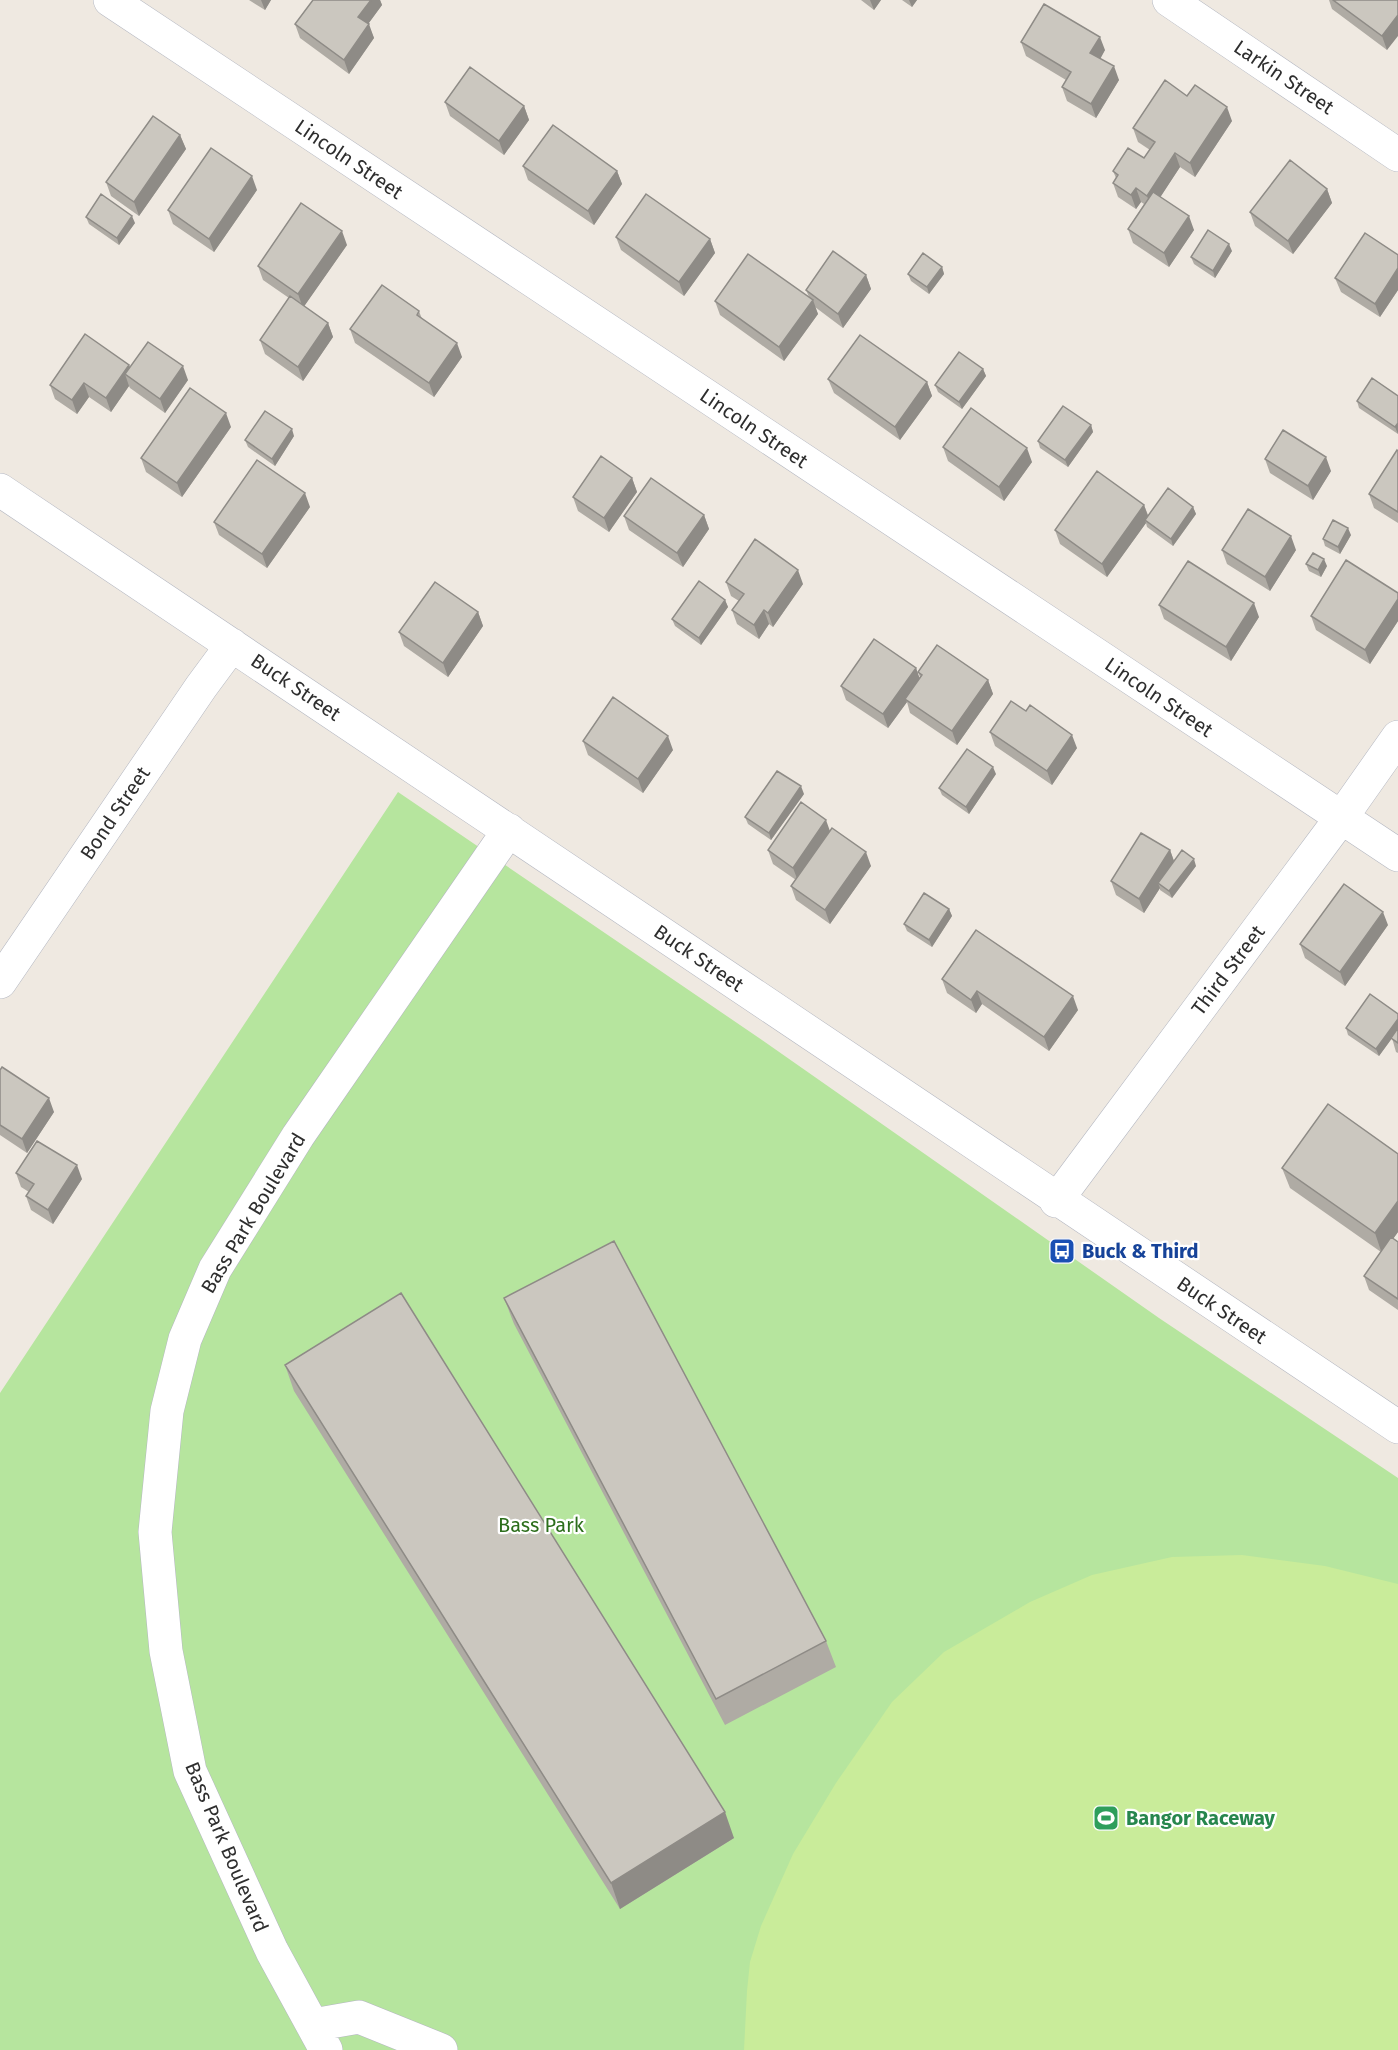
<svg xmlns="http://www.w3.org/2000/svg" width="1398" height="2050" font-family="'Fira Sans',sans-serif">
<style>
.green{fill:#b6e59e}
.pitch{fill:#c9ec9a}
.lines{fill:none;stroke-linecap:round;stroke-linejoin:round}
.minor-casing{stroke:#b4b7c1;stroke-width:34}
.minor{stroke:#fff;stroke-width:33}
.wall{fill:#afaba4}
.shaded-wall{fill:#8e8b86}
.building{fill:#cbc7bf;stroke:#8e8b86;stroke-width:1.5}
.labels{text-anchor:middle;stroke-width:4.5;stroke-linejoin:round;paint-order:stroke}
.street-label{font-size:20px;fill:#2e2e2e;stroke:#fff}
.transit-label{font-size:20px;font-weight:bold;fill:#164399;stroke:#fff;text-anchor:start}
.park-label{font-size:20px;fill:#2c6e1b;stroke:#fff}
.leisure-label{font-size:20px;font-weight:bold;fill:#27864d;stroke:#fff;text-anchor:start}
</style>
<rect width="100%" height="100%" fill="#efe9e1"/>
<path class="green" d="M398,792L762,1040L1159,1318L1398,1478V2050H0V1393Z"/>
<path class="pitch" d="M1242,1555L1325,1566L1398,1584V2050H744L747,1991L750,1962L761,1926L793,1854L836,1783L892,1702L944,1652L1030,1602L1092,1575L1172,1557Z"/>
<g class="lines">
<g class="minor-casing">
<path id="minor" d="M110,0L1398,855
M1169,0L1398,155
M0,490C466,802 930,1117 1398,1427
M0,982L201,687L232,645
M1056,1201L1341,818L1398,737
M313,2025L359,2017L441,2050
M326,2050L272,1951L190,1771L166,1651L155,1532L167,1411L185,1339L215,1269L298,1136L509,830"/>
</g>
<use href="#minor" class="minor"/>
</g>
<path class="wall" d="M249,0H271L265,10Z
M313,0H380L382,5L368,24L374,38L349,74L300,38L295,24Z
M861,0H881L874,10Z
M902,0H917L912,7Z
M1329,0H1398L1387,50L1332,9Z
M1021,42L1105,50L1100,58L1119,80L1096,118L1067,101L1062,87L1066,80L1026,56Z
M1187,96L1232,121L1195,177L1180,167L1160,197L1194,230L1169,267L1133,243L1128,229L1144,204L1141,202L1136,209L1118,197L1113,183L1116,178L1113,171L1144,158L1150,150L1138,142L1133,128Z
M445,102L524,106L529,120L504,155L450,116Z
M180,135L186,149L139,216L111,196L106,182Z
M523,166L617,171L622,184L594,225L528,180Z
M1327,189L1332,203L1293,254L1255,226L1250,212Z
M257,190L214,252L173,224L168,210Z
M86,217L135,223L119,245L89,224Z
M616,237L710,239L715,253L684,296L621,250Z
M347,245L304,306L328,323L333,337L303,381L265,354L260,340L289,298L263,280L258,266Z
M1232,251L1215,278L1194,264L1191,257Z
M1398,255V290L1380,317L1341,292L1335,278Z
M942,267L944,274L929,294L911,281L908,274Z
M866,275L871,289L843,328L815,307L818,314L784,361L720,315L715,301L809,297L806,290Z
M419,311L422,319L462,357L434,397L355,343L350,329Z
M129,365L130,367L188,380L165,413L130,388L129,386L111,412L89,397L77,414L55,399L50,385Z
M983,369L986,376L962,409L938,392L935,385Z
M828,379L927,382L932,396L900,440L834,393Z
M1398,396V434L1359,408L1357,401Z
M1091,425L1093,432L1068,467L1040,448L1038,441Z
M231,427L182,497L146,472L141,458Z
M294,436L275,466L248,447L245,440Z
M943,447L1032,462L1004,501L948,461Z
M1398,451V523L1374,508L1369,494Z
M1265,459L1331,471L1313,500L1270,473Z
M632,478L637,492L609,532L578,511L573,497Z
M1144,505L1148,515L1193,507L1196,514L1173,546L1147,527L1146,523L1107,577L1060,544L1055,530Z
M310,507L267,568L219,535L214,522Z
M704,515L709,529L683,567L629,530L624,516Z
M1351,535L1340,554L1325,546L1323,539Z
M1222,550H1296L1270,591L1227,564Z
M1306,564L1327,566L1321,577L1309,571Z
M726,582L803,584L773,627L769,624L759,639L737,624L732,610L739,601L731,596Z
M1398,593V621L1370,664L1316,630L1311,616Z
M725,600L728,607L701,645L675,626L672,619Z
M1159,605L1259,617L1231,661L1164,619Z
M478,612L483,626L448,677L404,646L399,632Z
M916,668L919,678L920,677L918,672L988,680L993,694L957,745L910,713L907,702L888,728L846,700L841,686Z
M990,732L1077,748L1052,785L995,746Z
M583,741L673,750L643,793L588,755Z
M996,774L969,814L942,795L939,788Z
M804,794L771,840L748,824L745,817Z
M830,831L871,866L830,924L796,900L791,886L796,880L773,864L768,850Z
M1170,850L1174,861L1196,866L1172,898L1160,890V888L1144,913L1116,895L1111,881Z
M949,909L952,916L932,947L907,931L904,924Z
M1388,925L1345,986L1305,958L1300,944Z
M942,979L1078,1010L1049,1051L982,1004L976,1013L947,993Z
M1398,1014V1053L1396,1052L1392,1038L1379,1056L1348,1035L1346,1028Z
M0,1070L54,1112L27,1153L0,1135Z
M1398,1154V1232L1393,1239L1398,1242V1310L1369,1290L1364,1276L1381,1252L1290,1188L1282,1168Z
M16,1173L82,1179L53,1224L31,1210L26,1196L29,1192L21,1187Z
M504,1298L826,1641L836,1667L725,1725L514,1324Z
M285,1365L734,1838L620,1909L294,1391Z"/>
<path class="shaded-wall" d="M261,0H271L265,10Z
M371,0H380L382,5L363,31L358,17Z
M870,0H881L874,10Z
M909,0H917L912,7Z
M1398,15V36L1387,50L1382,36Z
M369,24L374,38L349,74L344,60Z
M1100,37L1105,50L1096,67L1090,53Z
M1114,66L1119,80L1096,118L1091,104Z
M524,106L529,120L504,155L499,141Z
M1227,107L1232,121L1195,177L1190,163Z
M180,135L186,149L139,216L134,202Z
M1175,153L1180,167L1152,210L1147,196Z
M617,171L622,184L594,225L588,211Z
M252,176L257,190L214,252L209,239Z
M1136,188L1141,202L1136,209L1131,195Z
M1327,189L1332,203L1293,254L1288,241Z
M132,216L135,223L119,245L117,238Z
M1189,216L1194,230L1169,267L1164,253Z
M342,231L347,245L303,308L298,294Z
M710,239L715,253L684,296L679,282Z
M1229,244L1232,251L1215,278L1213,271Z
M942,267L944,274L929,294L927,287Z
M1398,268V290L1380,317L1375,304Z
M866,275L871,289L843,328L838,314Z
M813,300L818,314L784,361L779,347Z
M328,323L333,337L303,381L298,367Z
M457,343L462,357L434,397L429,383Z
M129,365L134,379L125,374L129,386L111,412L106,398Z
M183,366L188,380L165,413L160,399Z
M983,369L986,376L962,409L959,402Z
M927,382L932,396L900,440L895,427Z
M84,383L89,397L77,414L72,400Z
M226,413L231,427L182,497L177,483Z
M1398,423V434L1395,427Z
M1091,425L1093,432L1068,467L1065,460Z
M292,429L294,436L275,466L272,459Z
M1027,448L1032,462L1004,501L999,487Z
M1326,457L1331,471L1313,500L1308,486Z
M632,478L637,492L609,532L604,518Z
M305,493L310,507L267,568L262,554Z
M1144,505L1149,519L1145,520L1146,523L1107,577L1102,564Z
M1193,507L1196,514L1173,546L1171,539Z
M704,515L709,529L683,567L677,553Z
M1348,528L1351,535L1340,554L1338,547Z
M1291,536L1296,550L1270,591L1265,577Z
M1324,559L1327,566L1321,577L1318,570Z
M798,570L803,584L773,627L768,613Z
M1398,599V621L1370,664L1365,650Z
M725,600L728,607L701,645L699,638Z
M1254,603L1259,617L1231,661L1226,647Z
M764,610L769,624L759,639L754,625Z
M478,612L483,626L448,677L443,663Z
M916,668L921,682L905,699L907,702L888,728L883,714Z
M988,680L993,694L957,745L952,731Z
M1072,735L1077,748L1052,785L1047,771Z
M668,736L673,750L643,793L638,779Z
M993,767L996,774L969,814L966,807Z
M801,786L804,794L771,840L769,833Z
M826,820L831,834L798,881L793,868Z
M1170,850L1175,864L1158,883L1160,888L1144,913L1139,899Z
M866,852L871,866L830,924L825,910Z
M1194,859L1196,866L1172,898L1169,891Z
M949,909L952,916L932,947L929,940Z
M1383,912L1388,925L1345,986L1340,972Z
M977,991L982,1004L976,1013L971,1000Z
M1073,996L1078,1010L1049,1051L1044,1037Z
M1398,1019V1030L1379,1056L1376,1049Z
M49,1098L54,1112L27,1153L22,1139Z
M77,1165L82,1179L53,1224L48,1210Z
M1398,1201V1232L1382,1254L1375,1233Z
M725,1812L734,1838L620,1909L611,1883Z"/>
<path class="building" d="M313,0H371L358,17L369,24L344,60L295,24Z
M1333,0H1398V15L1382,36Z
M1044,4L1100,37L1090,53L1114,66L1091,104L1062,87L1071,72L1021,42Z
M470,67L524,106L499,141L445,102Z
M1165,80L1187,96L1195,85L1227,107L1190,163L1175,153L1147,196L1136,188L1131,195L1113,183L1118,175L1113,171L1128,148L1144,158L1155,142L1133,128Z
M153,116L180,135L134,202L106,182Z
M553,125L617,171L588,211L523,166Z
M211,148L252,176L209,239L168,210Z
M1290,160L1327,189L1288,241L1250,212Z
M1153,192L1189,216L1164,253L1128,229Z
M101,194L132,216L117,238L86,217Z
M646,194L710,239L679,282L616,237Z
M301,203L342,231L298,294L258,266Z
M1208,230L1229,244L1213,271L1191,257Z
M1365,233L1398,255V268L1375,304L1335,278Z
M833,251L866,275L838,314L806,290Z
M923,253L942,267L927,287L908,274Z
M748,254L813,300L779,347L715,301Z
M382,285L419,311L417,315L457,343L429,383L350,329Z
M290,296L328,323L298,367L260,340Z
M85,334L129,365L106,398L84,383L72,400L50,385Z
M860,335L927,382L895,427L828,379Z
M148,342L183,366L160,399L125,374Z
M959,352L983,369L959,402L935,385Z
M1372,378L1398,396V423L1395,427L1357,401Z
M190,388L226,413L177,483L141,458Z
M1063,406L1091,425L1065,460L1038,441Z
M971,408L1027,448L999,487L943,447Z
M265,411L292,429L272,459L245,440Z
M1283,430L1326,457L1308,486L1265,459Z
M1397,450L1398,451V512L1369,494Z
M601,456L632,478L604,518L573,497Z
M257,460L305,493L262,554L214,522Z
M1097,471L1144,505L1102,564L1055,530Z
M651,478L704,515L677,553L624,516Z
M1168,488L1193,507L1171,539L1145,520Z
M1248,509L1291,536L1265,577L1222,550Z
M1333,520L1348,528L1338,547L1323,539Z
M755,539L798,570L768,613L764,610L754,625L732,610L744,594L726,582Z
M1313,553L1324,559L1318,570L1306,564Z
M1346,560L1398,593V599L1365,650L1311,616Z
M1188,561L1254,603L1226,647L1159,605Z
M699,581L725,600L699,638L672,619Z
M435,582L478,612L443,663L399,632Z
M874,639L916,668L883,714L841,686Z
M937,645L988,680L952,731L905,699L922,675L918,672Z
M613,697L668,736L638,779L583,741Z
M1011,701L1026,711L1030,705L1072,735L1047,771L990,732Z
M967,749L993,767L966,807L939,788Z
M777,771L801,786L769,833L745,817Z
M801,802L826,820L793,868L768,850Z
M832,828L866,852L825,910L791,886Z
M1141,833L1170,850L1139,899L1111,881Z
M1182,850L1194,859L1169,891L1158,883Z
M1344,884L1383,912L1340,972L1300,944Z
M924,893L949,909L929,940L904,924Z
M976,930L1073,996L1044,1037L977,991L971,1000L942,979Z
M1370,994L1398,1014V1019L1376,1049L1346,1028Z
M1398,1028V1043L1391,1038Z
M2,1067L49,1098L22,1139L0,1125V1070Z
M1328,1104L1398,1154V1201L1375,1233L1282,1168Z
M37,1141L77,1165L48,1210L26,1196L34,1184L16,1173Z
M1391,1237L1398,1242V1299L1364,1276Z
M614,1241L826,1641L716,1699L504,1298Z
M401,1293L725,1812L611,1883L285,1365Z"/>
<defs>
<g id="bus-square" transform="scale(1.35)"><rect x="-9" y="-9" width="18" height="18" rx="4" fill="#1a4fb4" stroke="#fff"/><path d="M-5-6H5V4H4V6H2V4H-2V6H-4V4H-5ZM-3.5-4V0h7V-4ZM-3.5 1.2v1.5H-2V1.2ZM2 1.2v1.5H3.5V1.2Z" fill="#fff"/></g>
<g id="stadium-square" transform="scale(1.35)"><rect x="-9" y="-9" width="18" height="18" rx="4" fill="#2e9e5b" stroke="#fff"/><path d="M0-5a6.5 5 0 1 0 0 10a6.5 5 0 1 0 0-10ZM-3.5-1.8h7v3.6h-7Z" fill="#fff"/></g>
</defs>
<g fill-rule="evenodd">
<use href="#bus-square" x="1062" y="1251"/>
<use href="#stadium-square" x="1106" y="1818"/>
</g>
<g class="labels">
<g class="street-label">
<text transform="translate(1284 77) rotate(34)" y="7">Larkin Street</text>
<text transform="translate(349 159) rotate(34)" y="7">Lincoln Street</text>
<text transform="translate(754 428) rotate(34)" y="7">Lincoln Street</text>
<text transform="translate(296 687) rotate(34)" y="7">Buck Street</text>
<text transform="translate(1159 697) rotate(34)" y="7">Lincoln Street</text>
<text transform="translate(115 813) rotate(-56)" y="7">Bond Street</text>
<text transform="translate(699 958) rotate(34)" y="7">Buck Street</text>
<text transform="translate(1228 970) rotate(-53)" y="7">Third Street</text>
<text transform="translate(253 1213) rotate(-59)" y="7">Bass Park Boulevard</text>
<text transform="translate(1222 1310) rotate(34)" y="7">Buck Street</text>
<text transform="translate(227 1847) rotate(67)" y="7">Bass Park Boulevard</text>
</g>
<g class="transit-label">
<text x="1082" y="1258">Buck &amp; Third</text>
</g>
<g class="park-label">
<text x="541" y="1532">Bass Park</text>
</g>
<g class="leisure-label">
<text x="1126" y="1825">Bangor Raceway</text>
</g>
</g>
</svg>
